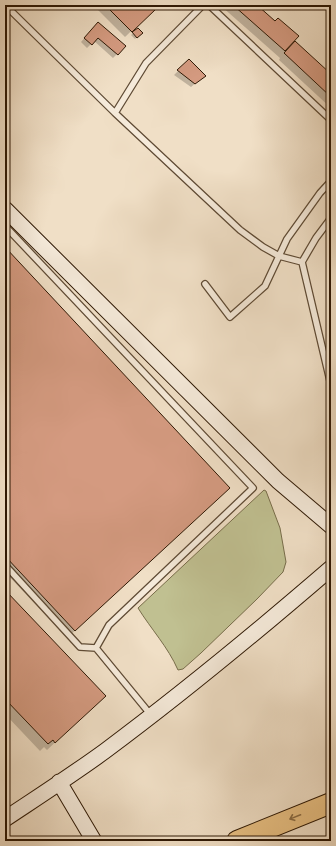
<svg xmlns="http://www.w3.org/2000/svg" width="336" height="846" font-family="Cardo,serif">
<style>
.green{fill:#c0c091;stroke:#776c4a}
.shadow{fill:#0003}
.building{fill:#d49a80;stroke:#2e1804}
.lines{fill:none;stroke-linecap:round;stroke-linejoin:round}
.lane-casing{stroke:#5e4a34;stroke-width:8}
.secondary-casing{stroke:#2e1804;stroke-width:17}
.highway-casing{stroke:#2e1804;stroke-width:22}
.lane{stroke:#f5eada;stroke-width:5.5}
.secondary{stroke:#f5eada;stroke-width:15}
.highway{stroke:#e8c083;stroke-width:20}
.oneway{stroke:#8b6c44}
</style>
<rect width="100%" height="100%" fill="#f0dfc6"/>
<filter id="stains"><feTurbulence type="fractalNoise" baseFrequency=".005" numOctaves="4"/><feColorMatrix values="0 0 0 0 .2 0 0 0 0 .09 0 0 0 0 .02 0 0 0 .5 -.17"/></filter>
<radialGradient id="worn" r=".72"><stop offset=".6" stop-color="#630" stop-opacity="0"/><stop offset="1" stop-color="#630" stop-opacity=".3"/></radialGradient>
<path class="green" d="M264,490L266,491L280,528L286,562L283,572L257,599L201,653L183,669L178,670C168,647 151,629 138,608Z"/>
<path class="shadow" d="M93,5H150L154,9L125,37Z
M222,5H255L331,75V108L279,60L280,58L221,6Z
M94,27L117,54L113,58L94,41L87,48L81,42Z
M138,29L141,33L135,39L131,35Z
M189,60L204,76L191,87L174,75Z
M5,248L220,496L67,638L5,572Z
M5,591L96,704L47,750L44,747L40,751L5,714Z"/>
<path class="building" d="M105,5H151L156,9L132,32Z
M233,5H257L275,21L278,18L299,36L285,51Z
M98,22L126,46L118,55L98,38L92,45L84,38Z
M138,28L143,33L137,38L132,32Z
M295,41L331,74V97L284,53Z
M189,59L206,76L195,84L177,70Z
M5,247L230,488L75,631L5,556Z
M5,590L106,696L55,743L53,740L48,744L5,699Z"/>
<g class="lines">
<g class="lane-casing">
<path id="lane" d="M5,5L115,113L240,230L263,247L279,256L302,262
M209,5L331,120
M115,113L146,63L203,5
M331,218L316,238L302,262L331,385
M5,226L253,488L109,625L96,648
M205,284L230,317L265,286L287,239L320,193L331,181
M5,565L80,647L96,648L151,715"/>
</g>
<g class="secondary-casing">
<path id="secondary" d="M5,209L278,481L331,526
M59,782L94,841
M5,819C38,797 72,775 105,751C183,693 258,631 331,568"/>
</g>
<g class="highway-casing">
<path id="highway" d="M237,841L331,803"/>
</g>
<use href="#lane" class="lane"/>
<use href="#secondary" class="secondary"/>
<use href="#highway" class="highway"/>
</g>
<defs><path id="oneway-shaft" d="M-6 0H5M1.5-3L5.5 0L1.5 3" fill="none" stroke-width="1.6" stroke-linecap="round" stroke-linejoin="round"/></defs>
<use class="oneway" href="#oneway-shaft" transform="translate(295 817) rotate(158)"/>
<rect width="336" height="846" fill="none" stroke="#f0dfc6" stroke-width="20"/>
<rect x="6" y="6" width="324" height="834" fill="none" stroke="#2e1804" stroke-width="2"/>
<rect x="10" y="10" width="316" height="826" fill="none" stroke="#2e1804"/>
<rect width="100%" height="100%" filter="url(#stains)"/>
<rect width="100%" height="100%" fill="url(#worn)"/>
</svg>
